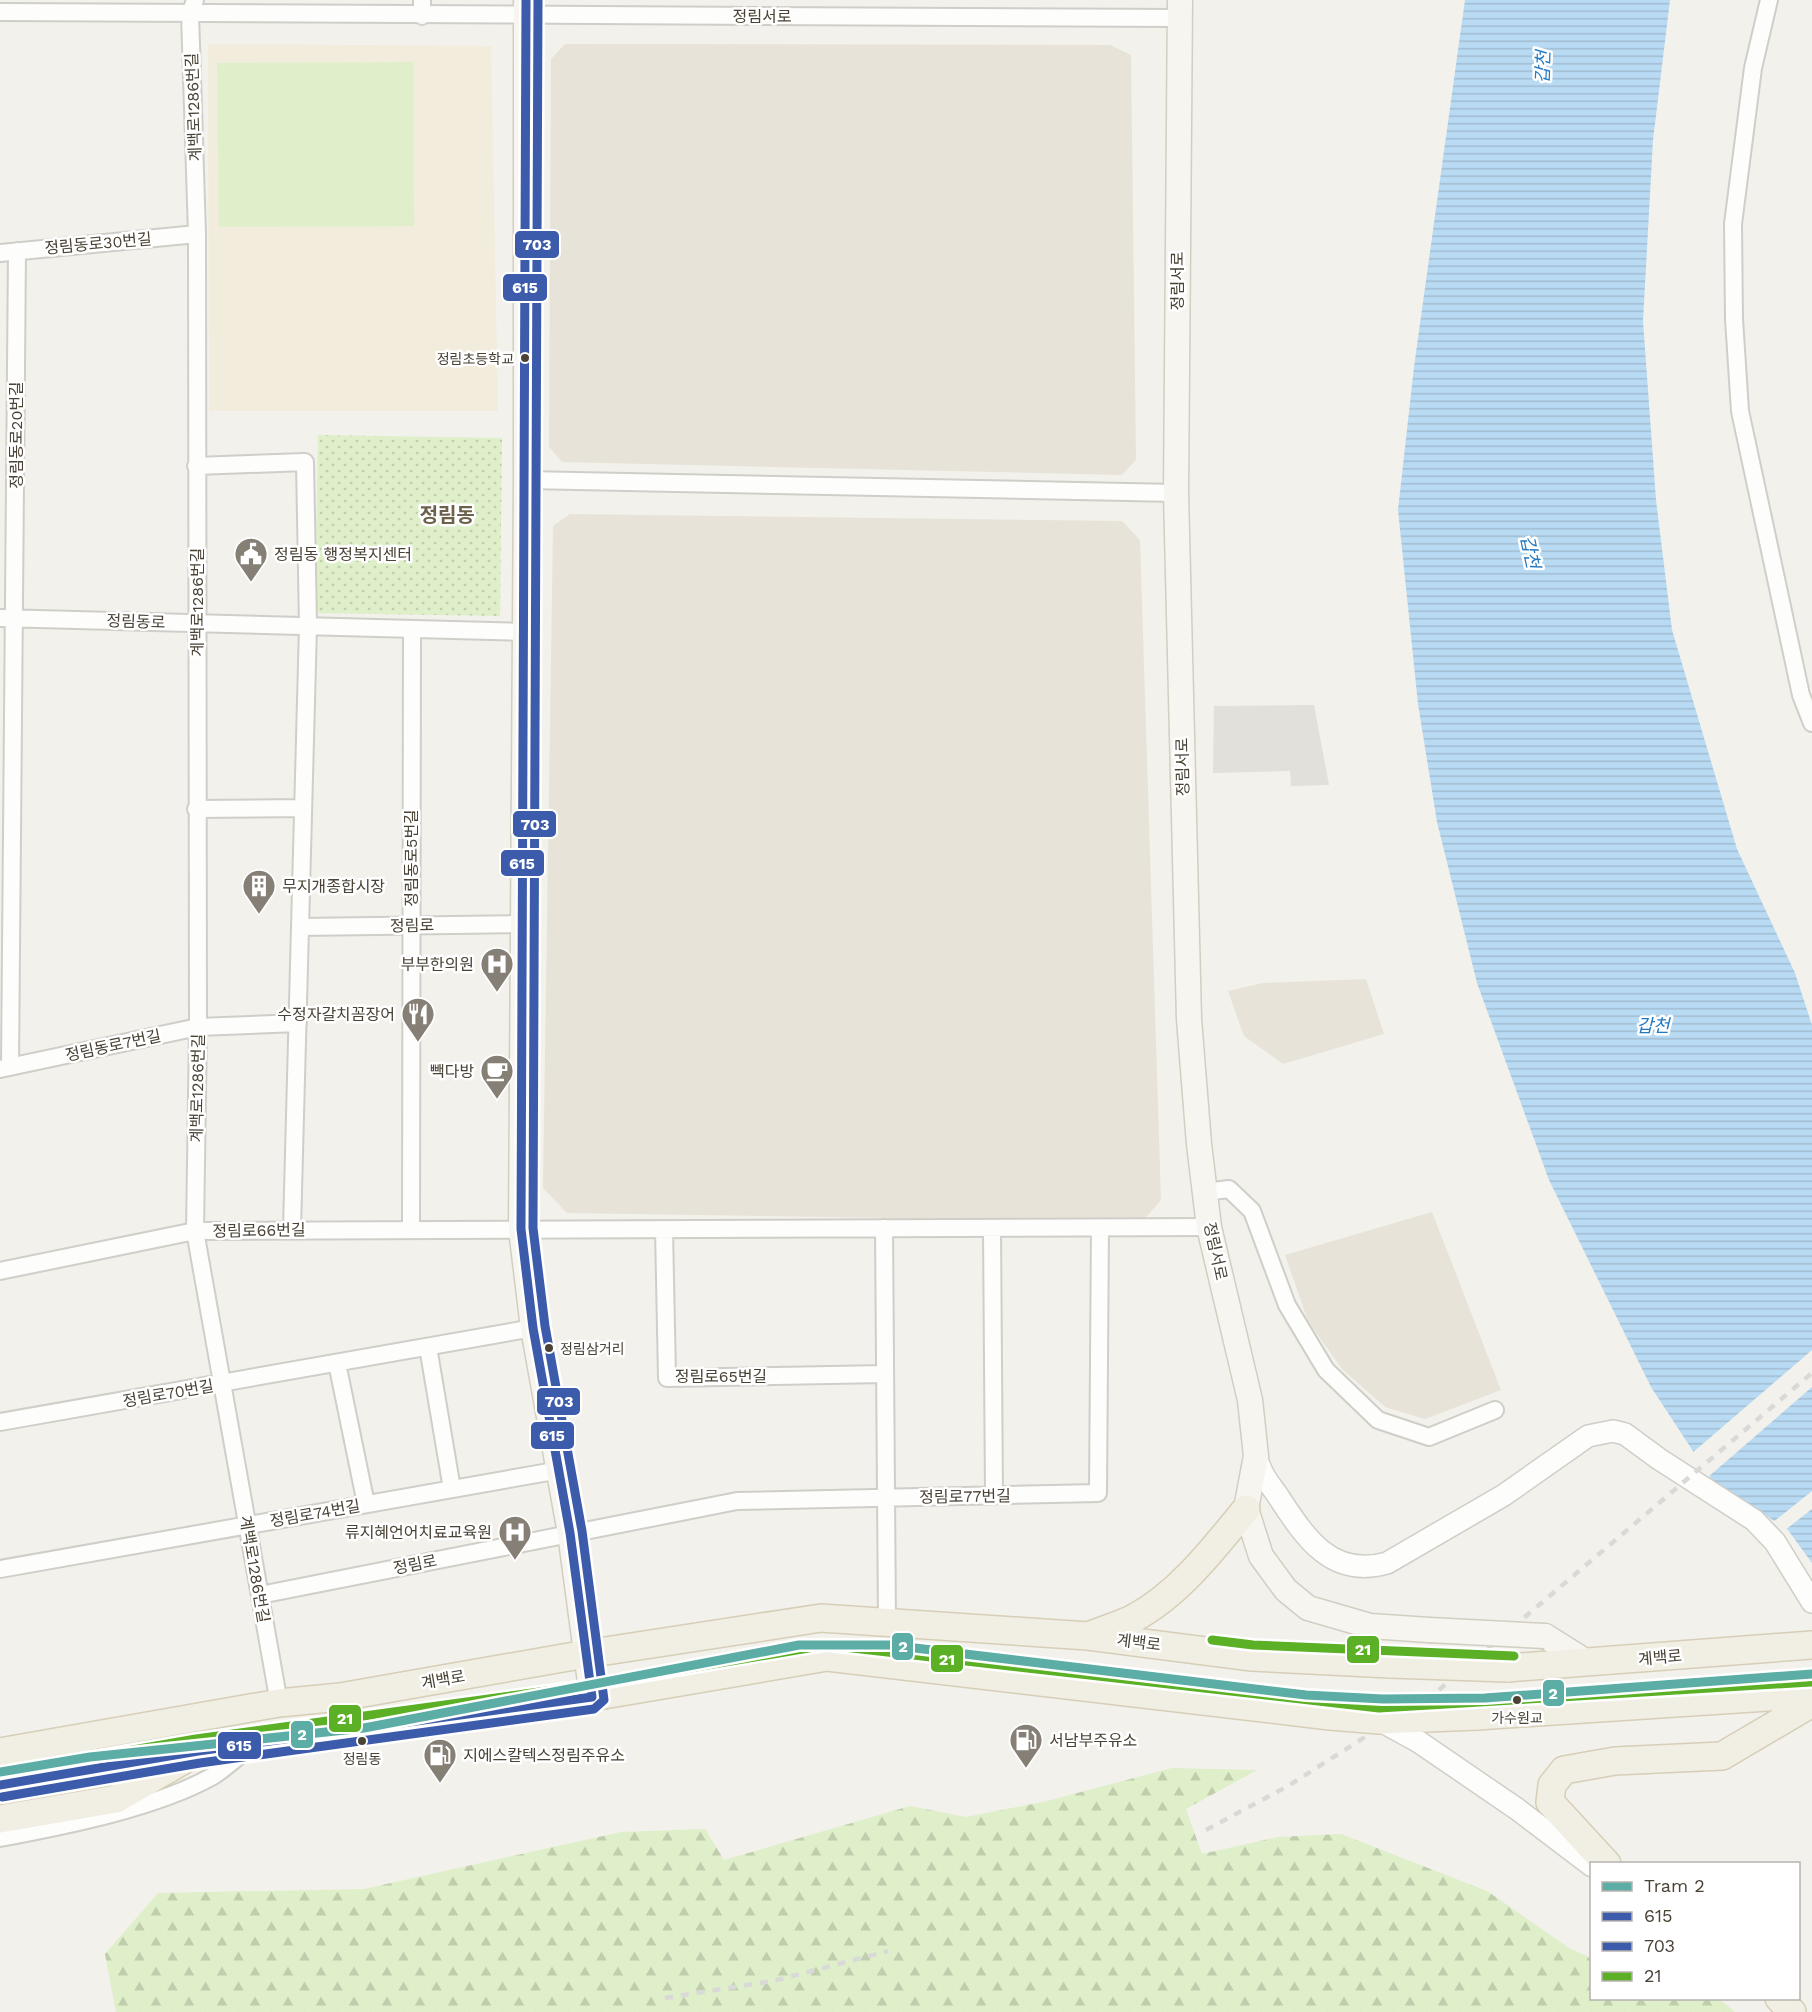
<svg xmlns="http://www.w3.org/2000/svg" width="1812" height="2012" font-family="'Work Sans','Noto Sans KR',sans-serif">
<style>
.residential{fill:#e7e3d8}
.education{fill:#f1ecdc}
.grass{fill:url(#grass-dots)}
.forest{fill:url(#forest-firs)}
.pitch{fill:#deefc9}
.parking{fill:#e1e0da}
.water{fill:url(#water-rules)}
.pier{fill:#f2f1eb}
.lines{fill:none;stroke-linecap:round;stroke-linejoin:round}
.minor-casing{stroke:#d0cec8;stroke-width:20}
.tertiary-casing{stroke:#d0cec8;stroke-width:24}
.secondary-casing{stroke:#d2cec1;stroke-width:27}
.primary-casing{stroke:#d6ceb7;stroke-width:30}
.minor{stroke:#fdfdfc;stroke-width:16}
.tertiary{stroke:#fdfdfc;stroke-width:21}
.secondary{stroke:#f7f5ef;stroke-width:24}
.primary{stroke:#f1eee4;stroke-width:27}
.rail{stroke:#d9d9d8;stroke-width:4.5;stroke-dasharray:8 8;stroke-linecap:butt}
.tertiary-bridge-casing{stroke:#d0cec8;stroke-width:24;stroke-linecap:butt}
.secondary-bridge-casing{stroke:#d2cec1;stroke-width:27;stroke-linecap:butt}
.primary-bridge-casing{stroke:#d6ceb7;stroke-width:30;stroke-linecap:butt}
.tertiary-bridge{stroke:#fdfdfc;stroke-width:21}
.secondary-bridge{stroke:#f7f5ef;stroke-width:24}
.primary-bridge{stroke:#f1eee4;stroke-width:27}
.bus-1-casing{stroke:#fff;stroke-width:14}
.bus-2-casing{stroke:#fff;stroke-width:14}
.bus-3-casing{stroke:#fff;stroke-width:14}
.bus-1{stroke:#3d5bab;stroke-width:9}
.bus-2{stroke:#3d5bab;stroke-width:9}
.bus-3{stroke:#5bb025;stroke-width:9}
.tram-1-casing{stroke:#fff;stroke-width:14}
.tram-1{stroke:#5cada5;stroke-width:9}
.bus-dot{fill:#4a4235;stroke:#fff;stroke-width:2}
.labels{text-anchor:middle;stroke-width:5;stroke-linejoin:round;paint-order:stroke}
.bus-label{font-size:14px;fill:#4a4235;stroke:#fff}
.street-label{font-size:16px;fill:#4a4235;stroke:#fff}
.poi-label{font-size:16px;fill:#4a4235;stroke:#fff;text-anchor:start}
.water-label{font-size:18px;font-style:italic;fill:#2379c1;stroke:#fff}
.quarter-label{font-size:20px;font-weight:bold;fill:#6d614c;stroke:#fff}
.line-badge{stroke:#fff;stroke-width:2}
.badge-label{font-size:16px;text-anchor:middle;font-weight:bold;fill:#fff}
</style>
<defs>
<pattern id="grass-dots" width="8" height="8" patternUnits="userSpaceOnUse" patternTransform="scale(1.5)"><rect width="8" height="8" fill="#deefc9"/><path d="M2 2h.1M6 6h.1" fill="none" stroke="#c0cead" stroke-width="1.8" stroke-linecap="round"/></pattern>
<pattern id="forest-firs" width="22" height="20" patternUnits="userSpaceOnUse" patternTransform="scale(1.5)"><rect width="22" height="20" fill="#deefc9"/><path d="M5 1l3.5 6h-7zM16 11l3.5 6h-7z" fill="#c0cead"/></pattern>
<pattern id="water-rules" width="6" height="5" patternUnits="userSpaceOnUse" patternTransform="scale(1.5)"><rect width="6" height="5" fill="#b8daf3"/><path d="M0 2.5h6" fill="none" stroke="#a0bcd1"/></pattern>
</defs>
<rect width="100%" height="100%" fill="#f2f1eb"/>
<path class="residential" d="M565,44L1110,45L1131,55L1136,460L1122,475L562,462L549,447L551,59Z
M570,514L1122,521L1140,540L1161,1200L1142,1222L567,1213L543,1188L553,526Z
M1366,979L1384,1034L1283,1064L1244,1036L1228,991L1263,983Z
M1432,1212L1501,1390L1425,1419L1385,1407L1342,1369L1308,1321L1285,1255Z"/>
<path class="education" d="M208,44L491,46L498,411H209Z"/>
<path class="grass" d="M318,435L502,438L500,616L315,613Z"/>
<path class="forest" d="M1172,1768L1257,1770L1186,1809L1202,1854L1278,1837L1341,1834L1487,1891L1569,1948L1591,1958L1592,1998L1719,1999L1735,2012H116L105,1954L158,1893L364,1889L621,1832L705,1829L724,1860L910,1806L966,1817L1043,1802Z"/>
<path class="pitch" d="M413,62L414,226L219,227L217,63Z"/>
<path class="parking" d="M1314,705L1329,785L1291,786L1290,771L1213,773L1214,706Z"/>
<path class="water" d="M1465,0H1670L1653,140L1643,321L1656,500L1672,630L1737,849L1795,973L1812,1025V1563L1788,1530L1712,1480L1651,1387L1549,1180L1477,983L1437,822L1418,704L1398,510L1414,367Z"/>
<path class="pier" d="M1812,1350V1387L1707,1478L1691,1454Z
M1812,1491V1509L1784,1531L1772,1523Z"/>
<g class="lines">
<g class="minor-casing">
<path id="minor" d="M195,0L190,14L197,234L198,1027L195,1231L279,1703
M422,0V16
M1769,0L1753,68L1733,224L1734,319L1740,411L1801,695L1812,723
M0,12L1178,18
M0,253L197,234
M196,466L305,462L308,626L292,1229
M526,480L1176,493
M0,618L525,632
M196,809L303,808
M300,927L524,924
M10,1067L17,251
M0,1069L198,1027L298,1023
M1205,1192L1229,1189L1252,1211L1287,1305L1326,1370L1378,1420L1429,1437L1495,1410
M884,1228L887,1623
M992,1228L994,1495
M664,1229L667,1378L885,1374
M411,1230L412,629
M0,1271L195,1231L1209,1227
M428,1347L452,1489
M337,1363L366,1504
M0,1422L533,1328
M0,1569L560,1470
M260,1595L737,1501L1098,1493L1100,1228
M0,1838C64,1826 156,1808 213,1776C226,1768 238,1756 250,1747"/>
</g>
<g class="tertiary-casing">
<path id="tertiary" d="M1256,1456C1262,1476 1267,1480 1278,1496C1305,1537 1331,1579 1387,1563L1504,1495L1588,1436L1613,1431L1625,1434L1659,1459L1754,1520L1775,1542L1812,1602
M1419,1742L1517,1809L1592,1866"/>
</g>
<g class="secondary-casing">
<path id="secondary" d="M526,0V480L521,1229L533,1328L570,1533L592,1697
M1180,0L1176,493L1189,1019L1199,1144L1209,1227L1250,1400L1256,1456L1246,1509L1261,1556L1286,1590L1308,1608L1370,1626L1429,1630
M1545,1636L1588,1663"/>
</g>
<g class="primary-casing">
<path id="primary" d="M1091,1635C1105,1629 1121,1625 1134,1618C1179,1594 1214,1548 1246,1509
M1507,1668L1812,1645
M1477,1716L1812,1694
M0,1752L279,1703L340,1697L586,1654L821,1618L1088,1636L1252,1657L1390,1664
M0,1785L198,1751L592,1697L827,1657L1330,1716
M0,1819L116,1799L182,1761
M1607,1864L1550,1802L1552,1785L1564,1770L1615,1761L1722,1756L1812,1703
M1779,1998L1792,2012"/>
</g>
<use href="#minor" class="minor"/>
<use href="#tertiary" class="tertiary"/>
<use href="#secondary" class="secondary"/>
<use href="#primary" class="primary"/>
<path class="rail" d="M1206,1830L1288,1786L1439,1690L1812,1373
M665,1998L773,1981L888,1951"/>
<g class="tertiary-bridge-casing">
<path id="tertiary-bridge" d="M1379,1720L1419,1742"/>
</g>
<g class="secondary-bridge-casing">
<path id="secondary-bridge" d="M1429,1630L1545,1636"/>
</g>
<g class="primary-bridge-casing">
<path id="primary-bridge" d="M1390,1664L1507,1668
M1330,1716L1379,1720L1477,1716"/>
</g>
<use href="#tertiary-bridge" class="tertiary-bridge"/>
<use href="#secondary-bridge" class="secondary-bridge"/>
<use href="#primary-bridge" class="primary-bridge"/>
<g class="bus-1-casing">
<path id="bus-1" d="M0,1785L198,1751L592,1697L570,1533L533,1328L521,1229L526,0"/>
</g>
<g class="bus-2-casing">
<path id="bus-2" d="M2,1797L200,1763L594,1709L604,1700L582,1531L545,1326L533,1228L538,0"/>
</g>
<g class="bus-3-casing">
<path id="bus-3" d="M1212,1640L1253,1645L1514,1656
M0,1773L196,1739L590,1685L826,1645L1379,1708L1811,1682"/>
</g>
<use href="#bus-1" class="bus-1"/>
<use href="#bus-2" class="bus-2"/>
<use href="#bus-3" class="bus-3"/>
<g class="tram-1-casing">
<path id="tram-1" d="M0,1772L90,1757L364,1728L799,1645H890L1306,1695L1383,1699L1485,1698L1812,1674"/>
</g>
<use href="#tram-1" class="tram-1"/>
</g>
<defs>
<g id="civic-pin" transform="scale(1.725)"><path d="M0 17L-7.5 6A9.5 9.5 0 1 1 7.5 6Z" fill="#857f75" stroke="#fff"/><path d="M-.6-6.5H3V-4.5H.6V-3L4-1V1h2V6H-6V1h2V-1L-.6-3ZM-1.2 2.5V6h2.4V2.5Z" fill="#fff"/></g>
<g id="building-pin" transform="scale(1.725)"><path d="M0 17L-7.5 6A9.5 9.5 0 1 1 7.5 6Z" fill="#857f75" stroke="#fff"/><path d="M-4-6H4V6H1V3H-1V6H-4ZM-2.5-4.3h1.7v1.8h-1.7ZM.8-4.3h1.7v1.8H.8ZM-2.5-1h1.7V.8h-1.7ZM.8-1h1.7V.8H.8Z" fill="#fff"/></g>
<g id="hospital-pin" transform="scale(1.725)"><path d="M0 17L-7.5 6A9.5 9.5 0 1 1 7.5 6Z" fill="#857f75" stroke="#fff"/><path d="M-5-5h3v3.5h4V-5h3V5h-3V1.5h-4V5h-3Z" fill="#fff"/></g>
<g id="restaurant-pin" transform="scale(1.725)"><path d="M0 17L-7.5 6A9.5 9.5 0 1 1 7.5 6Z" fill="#857f75" stroke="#fff"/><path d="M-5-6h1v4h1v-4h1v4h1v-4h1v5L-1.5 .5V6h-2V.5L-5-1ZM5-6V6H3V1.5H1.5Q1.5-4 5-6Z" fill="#fff"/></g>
<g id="cafe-pin" transform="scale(1.725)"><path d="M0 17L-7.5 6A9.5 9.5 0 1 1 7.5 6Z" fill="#857f75" stroke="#fff"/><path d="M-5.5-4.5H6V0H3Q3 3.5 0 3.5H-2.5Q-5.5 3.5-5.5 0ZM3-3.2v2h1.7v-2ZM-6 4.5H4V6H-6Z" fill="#fff"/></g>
<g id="fuel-pin" transform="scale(1.725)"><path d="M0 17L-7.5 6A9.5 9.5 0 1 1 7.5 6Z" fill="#857f75" stroke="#fff"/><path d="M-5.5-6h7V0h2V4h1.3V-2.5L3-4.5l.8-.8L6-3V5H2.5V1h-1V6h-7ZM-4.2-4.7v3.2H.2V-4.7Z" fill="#fff"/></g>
</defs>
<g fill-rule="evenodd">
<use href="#civic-pin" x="251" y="554"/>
<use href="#building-pin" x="259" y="886"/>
<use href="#hospital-pin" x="497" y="964"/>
<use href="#restaurant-pin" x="418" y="1014"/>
<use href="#cafe-pin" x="497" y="1071"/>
<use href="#hospital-pin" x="515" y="1532"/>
<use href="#fuel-pin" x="1026" y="1740"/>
<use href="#fuel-pin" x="440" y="1755"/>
</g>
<g class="bus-dot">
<circle cx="525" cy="358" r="5"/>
<circle cx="549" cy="1348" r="5"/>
<circle cx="1517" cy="1700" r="5"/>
<circle cx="362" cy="1741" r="5"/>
</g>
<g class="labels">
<g class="bus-label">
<text x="514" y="364" text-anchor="end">정림초등학교</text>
<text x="560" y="1354" text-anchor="start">정림삼거리</text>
<text x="1517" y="1723">가수원교</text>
<text x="362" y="1764">정림동</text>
</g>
<g class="street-label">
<text x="762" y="22">정림서로</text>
<text transform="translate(193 107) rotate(-92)" y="6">계백로1286번길</text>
<text transform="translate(98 243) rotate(-5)" y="6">정림동로30번길</text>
<text transform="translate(1177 281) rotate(-90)" y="6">정림서로</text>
<text transform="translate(16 435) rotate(-90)" y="6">정림동로20번길</text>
<text transform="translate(197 602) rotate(-90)" y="6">계백로1286번길</text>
<text transform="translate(136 621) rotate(2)" y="6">정림동로</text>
<text transform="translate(1182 767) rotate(-91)" y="6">정림서로</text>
<text transform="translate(411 858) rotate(-90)" y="6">정림동로5번길</text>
<text transform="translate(412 925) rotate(-1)" y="6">정림로</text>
<text transform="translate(113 1045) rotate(-12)" y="6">정림동로7번길</text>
<text transform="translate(197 1088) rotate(-89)" y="6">계백로1286번길</text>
<text transform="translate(259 1230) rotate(-1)" y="6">정림로66번길</text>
<text transform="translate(1216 1251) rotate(78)" y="6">정림서로</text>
<text x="721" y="1382">정림로65번길</text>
<text transform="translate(168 1393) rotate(-10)" y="6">정림로70번길</text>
<text transform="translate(965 1496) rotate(-1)" y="6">정림로77번길</text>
<text transform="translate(315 1513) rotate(-10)" y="6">정림로74번길</text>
<text transform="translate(415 1564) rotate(-11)" y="6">정림로</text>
<text transform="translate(255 1569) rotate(80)" y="6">계백로1286번길</text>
<text transform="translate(1139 1642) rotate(7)" y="6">계백로</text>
<text transform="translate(1660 1657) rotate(-5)" y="6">계백로</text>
<text transform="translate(443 1679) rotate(-10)" y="6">계백로</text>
</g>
<g class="poi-label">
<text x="274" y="560">정림동 행정복지센터</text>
<text x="282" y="892">무지개종합시장</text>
<text x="474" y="970" text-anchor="end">부부한의원</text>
<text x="395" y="1020" text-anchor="end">수정자갈치꼼장어</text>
<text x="474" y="1077" text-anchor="end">빽다방</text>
<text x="492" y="1538" text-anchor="end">류지혜언어치료교육원</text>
<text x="1049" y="1746">서남부주유소</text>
<text x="463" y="1761">지에스칼텍스정림주유소</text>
</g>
<g class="water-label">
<text transform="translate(1543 67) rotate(-88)" y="6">갑천</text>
<text transform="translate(1530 552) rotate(78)" y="6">갑천</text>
<text x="1653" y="1032">갑천</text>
</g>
<g class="quarter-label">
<text x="447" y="522">정림동</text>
</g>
</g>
<g class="line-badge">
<rect x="514" y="230" width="46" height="29" rx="6" fill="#3d5bab"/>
<rect x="502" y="273" width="46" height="29" rx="6" fill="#3d5bab"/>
<rect x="512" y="810" width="45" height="28" rx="6" fill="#3d5bab"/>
<rect x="500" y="849" width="45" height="28" rx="6" fill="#3d5bab"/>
<rect x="536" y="1387" width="45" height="29" rx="6" fill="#3d5bab"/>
<rect x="530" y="1421" width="45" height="29" rx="6" fill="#3d5bab"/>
<rect x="891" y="1632" width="23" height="29" rx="6" fill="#5cada5"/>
<rect x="1346" y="1635" width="34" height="29" rx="6" fill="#5bb025"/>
<rect x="930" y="1644" width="34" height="29" rx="6" fill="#5bb025"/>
<rect x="1542" y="1679" width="23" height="28" rx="6" fill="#5cada5"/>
<rect x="328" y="1704" width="34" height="29" rx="6" fill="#5bb025"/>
<rect x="290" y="1720" width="24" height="29" rx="6" fill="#5cada5"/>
<rect x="217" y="1731" width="45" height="29" rx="6" fill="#3d5bab"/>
</g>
<g class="badge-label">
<text x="537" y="250">703</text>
<text x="525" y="293">615</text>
<text x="535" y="830">703</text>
<text x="522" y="869">615</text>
<text x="559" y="1407">703</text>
<text x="552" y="1441">615</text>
<text x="903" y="1652">2</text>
<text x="1363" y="1655">21</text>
<text x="947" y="1665">21</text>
<text x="1553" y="1699">2</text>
<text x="345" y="1724">21</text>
<text x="302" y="1740">2</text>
<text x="239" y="1751">615</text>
</g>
<rect x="1590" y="1862" width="210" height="138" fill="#ffffff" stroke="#b7b3ae" stroke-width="1.5"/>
<rect x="1602" y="1882" width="30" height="9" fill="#5cada5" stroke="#b7b3ae" stroke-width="1.5"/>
<text x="1644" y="1892" font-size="18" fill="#4a4235">Tram 2</text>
<rect x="1602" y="1912" width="30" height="9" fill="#3d5bab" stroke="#b7b3ae" stroke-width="1.5"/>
<text x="1644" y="1922" font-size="18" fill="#4a4235">615</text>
<rect x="1602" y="1942" width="30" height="9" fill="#3d5bab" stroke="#b7b3ae" stroke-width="1.5"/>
<text x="1644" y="1952" font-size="18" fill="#4a4235">703</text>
<rect x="1602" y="1972" width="30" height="9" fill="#5bb025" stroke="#b7b3ae" stroke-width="1.5"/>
<text x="1644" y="1982" font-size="18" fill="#4a4235">21</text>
</svg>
